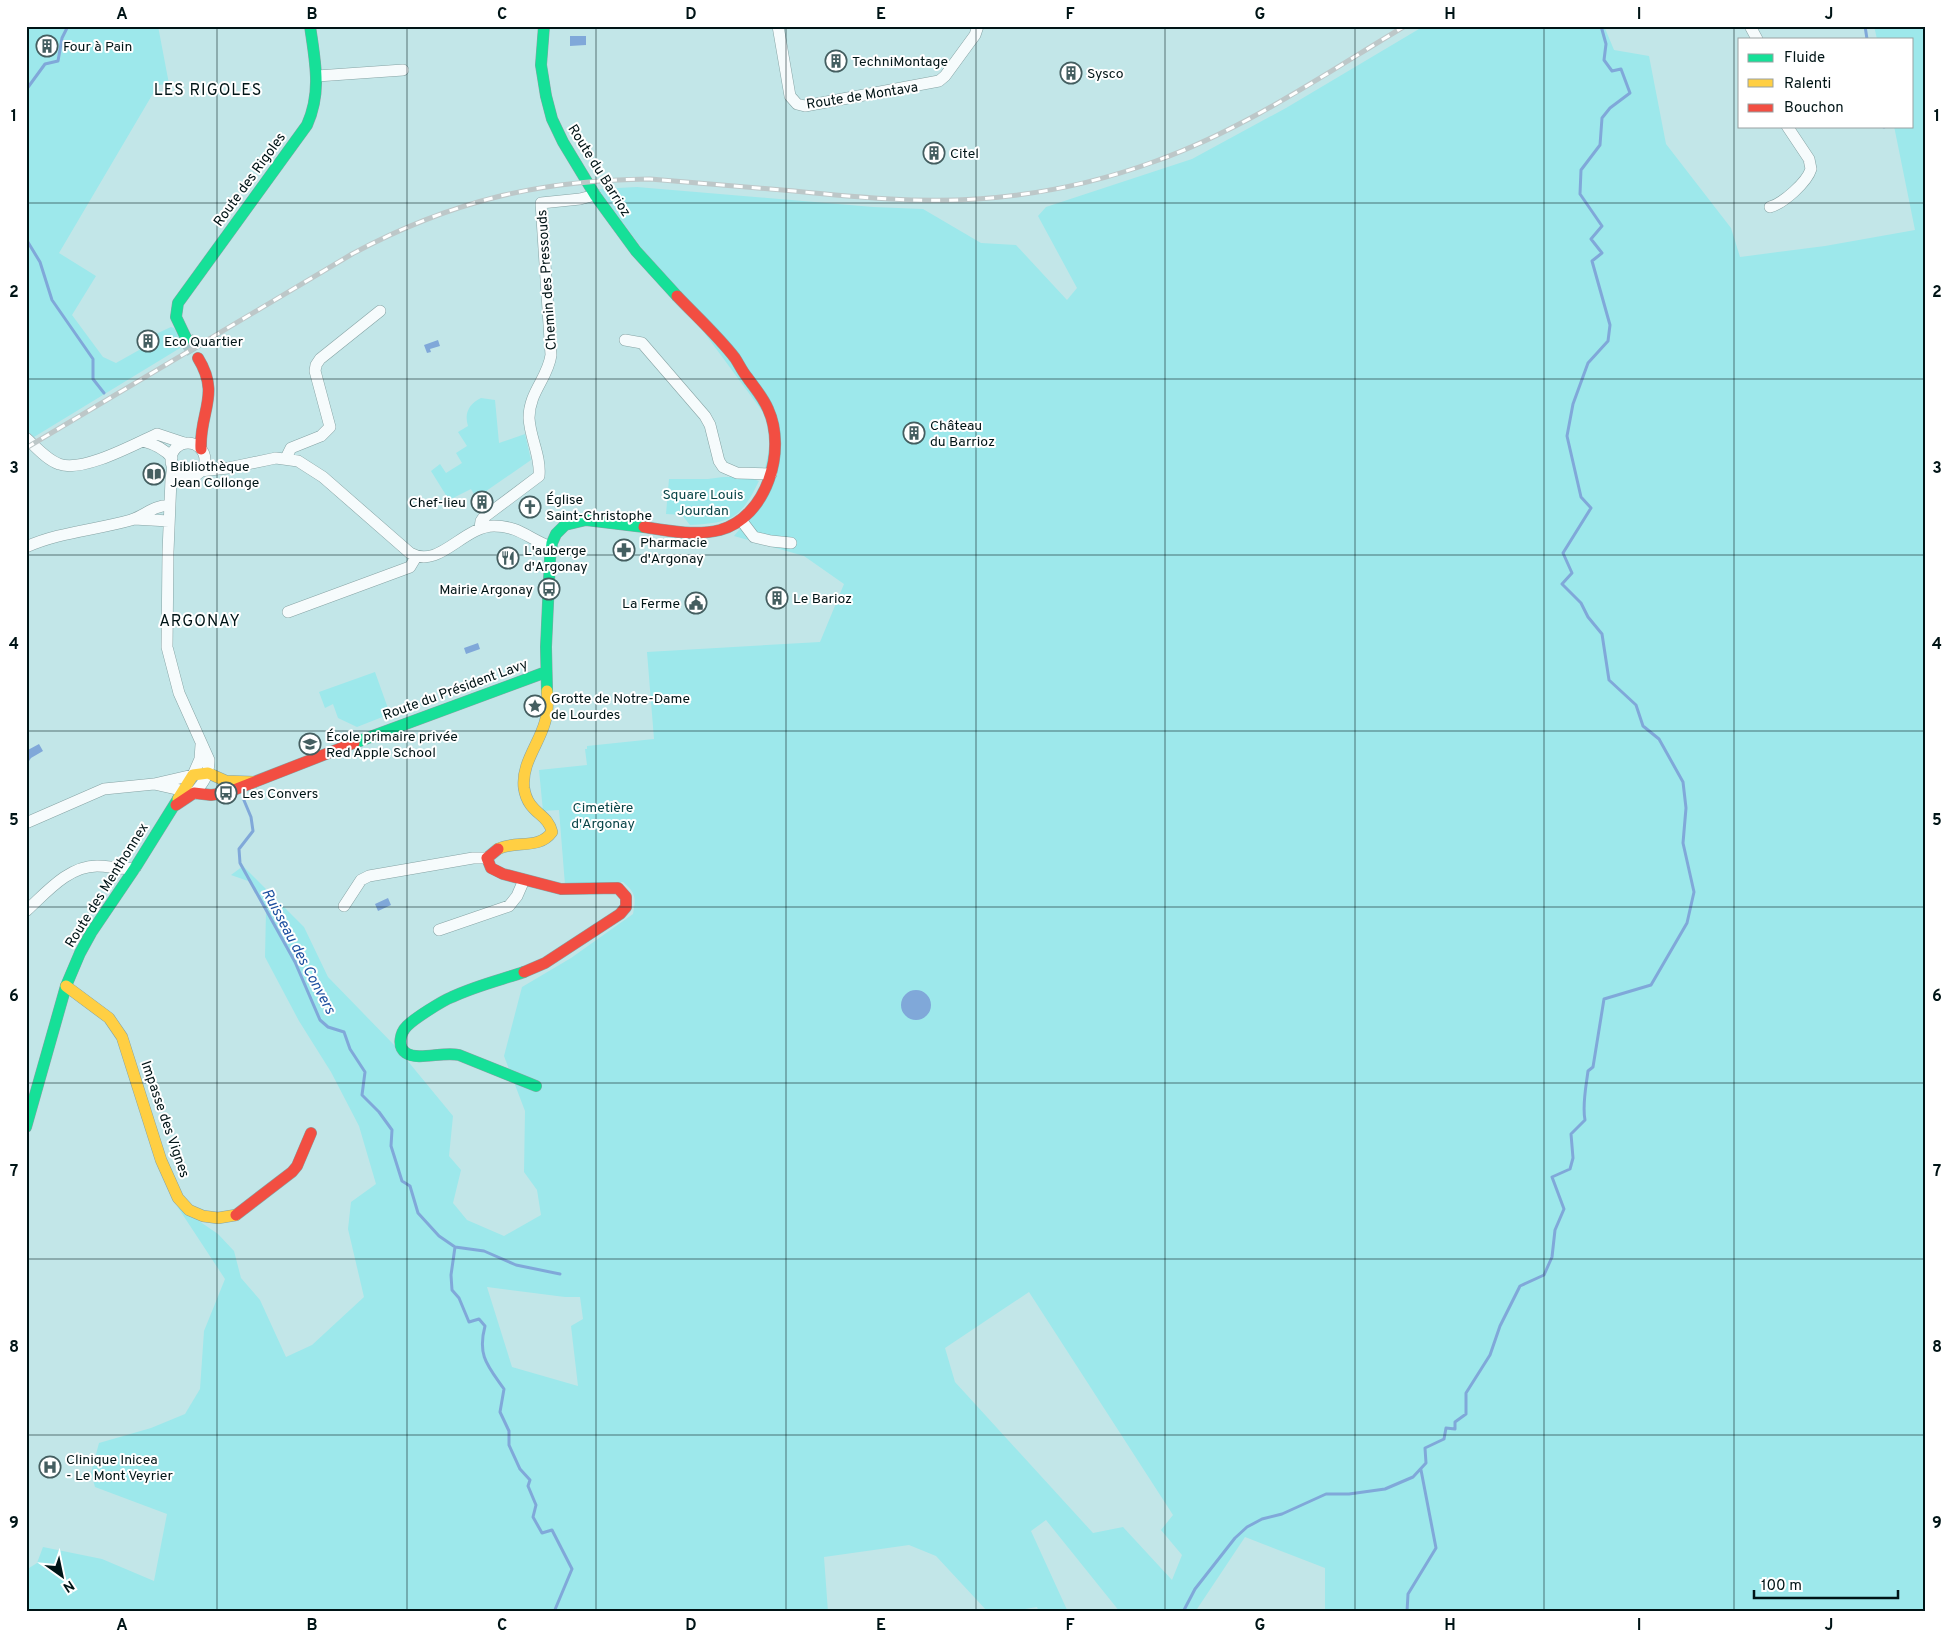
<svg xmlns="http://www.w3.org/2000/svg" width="1951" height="1638" font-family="Overpass,sans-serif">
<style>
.green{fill:#9de8eb;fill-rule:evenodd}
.water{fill:#80a8d9}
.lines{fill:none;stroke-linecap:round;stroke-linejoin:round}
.stream{stroke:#80a8d9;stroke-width:3}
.secondary-tunnel{stroke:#a5c6c8;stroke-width:16;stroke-dasharray:16 8;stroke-linecap:butt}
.street-casing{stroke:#86a3a4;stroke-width:12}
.fast-casing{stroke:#86a3a4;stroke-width:12}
.slow-casing{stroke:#86a3a4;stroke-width:12}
.jam-casing{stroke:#86a3a4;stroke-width:12}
.street{stroke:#f6fbfc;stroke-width:11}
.fast{stroke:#16e098;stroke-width:11}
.slow{stroke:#ffcf43;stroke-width:11}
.jam{stroke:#f24e42;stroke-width:11}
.rail-casing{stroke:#bdc7c8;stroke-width:5}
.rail{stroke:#fff;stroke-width:3;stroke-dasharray:9;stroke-linecap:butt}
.grid{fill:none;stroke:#001416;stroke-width:1;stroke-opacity:0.55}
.labels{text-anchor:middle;stroke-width:4;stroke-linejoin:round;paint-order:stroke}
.poi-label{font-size:14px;fill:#001416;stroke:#fff;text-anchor:start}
.street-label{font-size:14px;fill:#001416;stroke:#fff}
.park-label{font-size:14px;fill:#094548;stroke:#fff}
.water-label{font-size:15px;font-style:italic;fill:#1b4e9f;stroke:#fff}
.quarter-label{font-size:16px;letter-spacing:1px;fill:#001416;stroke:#fff}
.neatline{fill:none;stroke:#001416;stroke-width:2}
.grid-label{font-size:16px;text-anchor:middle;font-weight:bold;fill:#001416}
</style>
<rect width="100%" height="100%" fill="#c2e6e8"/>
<path class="green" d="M26,26H158L169,84L158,85L59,253L96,276L72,315L103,357L116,363L148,345L145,339L171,327L174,328L185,345L34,437L26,430Z
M1424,26H1604L1614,50L1649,56L1666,144L1731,228L1740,257L1825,246L1915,230L1894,126H1912V39H1877L1874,26H1925V1612H1325V1568L1245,1537L1195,1612H1120L1046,1520L1031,1531L1068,1612H1039L1037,1607L1008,1612H988L936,1556L909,1545L824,1557L828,1612H26V1570L37,1563L43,1547L102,1559L154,1581L167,1514L95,1487L91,1473L99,1443L151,1428L185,1414L200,1389L204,1331L225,1279L177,1206L218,1234L234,1251L241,1278L260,1300L286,1357L312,1345L364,1297L348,1229L351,1202L376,1184L359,1126L331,1072L299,1021L265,957L266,911L251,882L231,875L243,866L304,927L328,977L397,1048L453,1116L449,1156L461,1170L453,1203L467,1220L504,1236L541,1215L537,1190L524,1172L525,1111L504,1056L522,987L571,958L633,914C636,898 636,893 623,882L565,885L559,810L543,811L539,770L587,765L585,749H587V746L654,739L647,652L820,642L844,584L804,556L734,536L756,509L774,427L598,189L637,187L873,207L923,209L981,243L1016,245L1067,300L1077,288L1038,216L1046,207L1192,159L1286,108ZM487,1287L565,1297H580L583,1319L571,1326L578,1386L512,1367ZM1029,1292L1173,1515L1161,1530L1182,1555L1172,1580L1123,1527L1093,1533L955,1382L945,1348Z
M481,398L495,400L499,443L525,434L531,460L476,498L471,489L449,500L431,471L440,464L446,473L462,463L456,453L467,446L458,432L468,426C464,413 469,404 481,398Z
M723,477H747L759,481C741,518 732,523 690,525L682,515L666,514L669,479H708Z
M375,672L390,714L357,727L338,718L333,704L325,708L319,692Z"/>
<path class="water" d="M570,36H586V45L570,46Z
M438,340L440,346L430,349L431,352L427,353L424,345Z
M478,643L480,649L466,654L464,648Z
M39,744L43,751L31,758L29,761L26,751Z
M388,898L391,905L378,911L375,904Z
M901 1005a15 15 0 1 1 30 0a15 15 0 1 1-30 0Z"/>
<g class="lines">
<path class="stream" d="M1865,26L1867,39
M26,90L45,64L58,61L62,38L68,26
M1884,126V127
M26,239L40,262L52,300L93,359V379L104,393
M243,798L251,817L253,831L239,849L240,863L295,962L320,1020L328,1027L344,1032L350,1049L365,1072L362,1095L379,1112L392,1130L391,1146L402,1181L410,1186L418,1213L439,1236L455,1247L451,1275L452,1290L459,1298L469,1322L479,1319L485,1326C477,1356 488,1366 504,1389L500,1412L509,1431V1445L520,1469L530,1480L528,1486L536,1505L533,1517L542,1533L552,1530L572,1569L554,1612
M455,1247L484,1251L516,1265L560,1274
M1183,1612L1195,1589L1235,1538L1247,1527L1262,1519L1282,1514L1326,1494H1349L1385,1489L1413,1477L1426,1463L1425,1448L1444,1439L1446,1428L1455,1429V1422L1466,1414V1393L1490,1355L1500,1326L1520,1286L1544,1275L1552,1257L1555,1230L1564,1209L1552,1177L1570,1169L1573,1158L1571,1134L1585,1120C1582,1105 1586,1087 1588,1071L1593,1067L1604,999L1651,985L1687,923L1694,892L1683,843L1686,808L1683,782L1659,739L1643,726L1636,705L1609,680L1602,634L1588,617L1581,603L1562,584L1572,573L1563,553L1591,508L1581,497L1567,436L1573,404L1588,363L1608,341L1610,325L1592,261L1602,253L1591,239L1602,226L1580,194L1581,170L1600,145L1602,118L1610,108L1630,93L1621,69L1612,71L1604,60L1606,44L1601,26
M1407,1612L1408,1594L1436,1548L1421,1470"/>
<path class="secondary-tunnel" d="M186,338L198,358"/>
<g class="street-casing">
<path id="street" d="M778,26L790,96L797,104L805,106L939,81L945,76L975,35L978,26
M1750,26L1757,39
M317,76L403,70
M1770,207C1784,203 1807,182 1811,169L1809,159L1787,126
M625,340L642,343L705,416L710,425L719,461L723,467L737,473L771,474
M26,438C36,447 47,460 59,464C82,473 135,444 157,434L184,443
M143,441C154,444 164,448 172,458
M171 460a17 17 0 1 1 34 0a17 17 0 1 1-34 0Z
M286,458L291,448L321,436L330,427L315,371L316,365L320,359L380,311
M200,471L228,468L276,458L298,461L323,477L410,553C439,570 463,526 494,526C519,526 529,539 551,547
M134,519L169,521
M741,520L754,537L771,541L791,543
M480,528L481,521L483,518L539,476C541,456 530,438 529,418C529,392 548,378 551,355L541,203L580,199L595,195
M26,547C59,532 96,530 131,520C146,515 152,506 170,505
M288,612L410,567L416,557
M154,784L194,793C204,783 209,774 209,760L179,693L167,647L168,552L171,479L173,466
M26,823L104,789L154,784L193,775L200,759L201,745
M344,906L361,880L369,876L473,858H487
M26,911C46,893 68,866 97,866C110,866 122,870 135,868
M439,930L509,906L517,896L524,880"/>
</g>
<g class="fast-casing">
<path id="fast" d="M544,26L541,65L546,96L552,119L563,142L595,195L636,251L677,296
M186,338L176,317L178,303L307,125C322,92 315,61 310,26
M547,691L546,647L550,559L552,543L556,534L565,525L586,520L644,527
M354,743L546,672
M524,972C500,980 475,986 452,997C442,1001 415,1018 407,1026C400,1033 397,1047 406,1053C419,1061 443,1051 459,1055L536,1086
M26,1127L66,986L80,953L91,933L135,868L178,799"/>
</g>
<g class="slow-casing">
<path id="slow" d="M178,799L193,775L208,773L226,781L254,782
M498,849C516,840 539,850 552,832C548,813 528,814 524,788C521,764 539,744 545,722C548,712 548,702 547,691
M66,986L109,1018L122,1037L161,1160L178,1198L189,1210L203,1216L218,1218L236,1215"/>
</g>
<g class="jam-casing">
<path id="jam" d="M198,358C221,395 199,412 201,449
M644,527C669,531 696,536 720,530C767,517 787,450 768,409C763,397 754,387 747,377C742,371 739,364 735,358C718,336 696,316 677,296
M176,805L194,793L211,795L226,793L354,743
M498,849L487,858L491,868L503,874L561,889L618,888L626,897V907L620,914L545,963L524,972
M236,1215L292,1172L297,1166L311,1133"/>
</g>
<use href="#street" class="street"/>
<use href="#fast" class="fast"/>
<use href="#slow" class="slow"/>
<use href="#jam" class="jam"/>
<g class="rail-casing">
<path id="rail" d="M26,448L352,254C451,201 539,180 650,179C698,183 746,187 794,191C855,197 916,203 977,199C1038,195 1099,182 1156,161C1245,129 1325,74 1405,26"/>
</g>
<use href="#rail" class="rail"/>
</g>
<path class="grid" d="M217,26V1612M407,26V1612M596,26V1612M786,26V1612M976,26V1612M1165,26V1612M1355,26V1612M1544,26V1612M1734,26V1612M26,203H1925M26,379H1925M26,555H1925M26,731H1925M26,907H1925M26,1083H1925M26,1259H1925M26,1435H1925"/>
<defs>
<g id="building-ring" transform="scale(1.125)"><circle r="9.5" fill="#fff" stroke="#445e60" stroke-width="1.5"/><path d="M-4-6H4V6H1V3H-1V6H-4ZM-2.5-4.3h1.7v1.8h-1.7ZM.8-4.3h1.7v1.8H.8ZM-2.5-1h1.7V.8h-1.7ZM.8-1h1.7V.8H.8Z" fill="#445e60"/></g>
<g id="library-ring" transform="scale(1.125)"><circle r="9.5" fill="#fff" stroke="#445e60" stroke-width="1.5"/><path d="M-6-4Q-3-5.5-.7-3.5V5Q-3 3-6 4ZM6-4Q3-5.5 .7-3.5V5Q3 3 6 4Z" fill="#445e60"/></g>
<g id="church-ring" transform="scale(1.125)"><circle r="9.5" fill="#fff" stroke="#445e60" stroke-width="1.5"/><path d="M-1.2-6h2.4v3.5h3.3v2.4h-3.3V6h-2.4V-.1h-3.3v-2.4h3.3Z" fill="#445e60"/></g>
<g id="pharmacy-ring" transform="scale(1.125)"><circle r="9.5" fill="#fff" stroke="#445e60" stroke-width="1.5"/><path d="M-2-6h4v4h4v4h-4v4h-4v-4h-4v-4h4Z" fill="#445e60"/></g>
<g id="restaurant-ring" transform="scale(1.125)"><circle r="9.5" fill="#fff" stroke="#445e60" stroke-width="1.5"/><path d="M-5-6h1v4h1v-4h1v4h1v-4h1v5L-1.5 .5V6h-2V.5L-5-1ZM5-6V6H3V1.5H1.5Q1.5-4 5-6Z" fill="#445e60"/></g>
<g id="bus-ring" transform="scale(1.125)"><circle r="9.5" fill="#fff" stroke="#445e60" stroke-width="1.5"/><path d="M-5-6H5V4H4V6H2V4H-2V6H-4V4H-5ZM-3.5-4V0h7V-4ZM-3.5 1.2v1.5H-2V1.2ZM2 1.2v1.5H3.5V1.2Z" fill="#445e60"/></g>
<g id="civic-ring" transform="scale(1.125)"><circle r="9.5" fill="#fff" stroke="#445e60" stroke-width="1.5"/><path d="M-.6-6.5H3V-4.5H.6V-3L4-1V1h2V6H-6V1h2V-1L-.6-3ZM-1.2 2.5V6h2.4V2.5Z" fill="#445e60"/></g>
<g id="sight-ring" transform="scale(1.125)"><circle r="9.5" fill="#fff" stroke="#445e60" stroke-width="1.5"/><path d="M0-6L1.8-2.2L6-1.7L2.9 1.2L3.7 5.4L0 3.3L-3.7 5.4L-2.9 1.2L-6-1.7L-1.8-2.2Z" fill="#445e60"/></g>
<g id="school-ring" transform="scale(1.125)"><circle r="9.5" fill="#fff" stroke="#445e60" stroke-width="1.5"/><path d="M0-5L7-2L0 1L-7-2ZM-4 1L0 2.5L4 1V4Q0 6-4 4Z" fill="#445e60"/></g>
<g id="hospital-ring" transform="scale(1.125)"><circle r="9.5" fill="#fff" stroke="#445e60" stroke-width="1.5"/><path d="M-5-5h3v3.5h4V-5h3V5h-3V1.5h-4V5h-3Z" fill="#445e60"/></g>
</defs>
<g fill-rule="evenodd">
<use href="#building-ring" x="47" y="46"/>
<use href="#building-ring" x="836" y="61"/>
<use href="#building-ring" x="1071" y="73"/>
<use href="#building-ring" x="934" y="153"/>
<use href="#building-ring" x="148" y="341"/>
<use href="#building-ring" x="914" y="433"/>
<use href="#library-ring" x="154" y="474"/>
<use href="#building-ring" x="482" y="502"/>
<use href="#church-ring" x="530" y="507"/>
<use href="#pharmacy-ring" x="624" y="550"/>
<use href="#restaurant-ring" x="508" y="558"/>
<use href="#bus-ring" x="549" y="589"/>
<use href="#building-ring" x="777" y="598"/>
<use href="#civic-ring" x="696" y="603"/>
<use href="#sight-ring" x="535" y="706"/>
<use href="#school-ring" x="310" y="744"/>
<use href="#bus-ring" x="226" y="793"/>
<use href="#hospital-ring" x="50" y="1467"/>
</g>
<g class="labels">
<g class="poi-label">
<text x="63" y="51">Four à Pain</text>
<text x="852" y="66">TechniMontage</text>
<text x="1087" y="78">Sysco</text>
<text x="950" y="158">Citel</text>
<text x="164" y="346">Eco Quartier</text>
<text x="930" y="430">Château<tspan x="930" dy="16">du Barrioz</tspan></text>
<text x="170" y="471">Bibliothèque<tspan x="170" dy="16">Jean Collonge</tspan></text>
<text x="546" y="504">Église<tspan x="546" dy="16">Saint-Christophe</tspan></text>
<text x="466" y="507" text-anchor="end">Chef-lieu</text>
<text x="640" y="547">Pharmacie<tspan x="640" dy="16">d'Argonay</tspan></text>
<text x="524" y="555">L'auberge<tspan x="524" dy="16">d'Argonay</tspan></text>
<text x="533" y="594" text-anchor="end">Mairie Argonay</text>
<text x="793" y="603">Le Barioz</text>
<text x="680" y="608" text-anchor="end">La Ferme</text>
<text x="551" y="703">Grotte de Notre-Dame<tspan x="551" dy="16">de Lourdes</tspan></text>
<text x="326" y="741">École primaire privée<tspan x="326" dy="16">Red Apple School</tspan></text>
<text x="242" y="798">Les Convers</text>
<text x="66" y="1464">Clinique Inicea<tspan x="66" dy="16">- Le Mont Veyrier</tspan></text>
</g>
<g class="street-label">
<text transform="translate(862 95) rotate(-9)" y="5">Route de Montava</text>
<text transform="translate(600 170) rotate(58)" y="5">Route du Barrioz</text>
<text transform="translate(249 179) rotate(-54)" y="5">Route des Rigoles</text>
<text transform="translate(546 280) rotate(-94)" y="5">Chemin des Pressouds</text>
<text transform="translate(455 689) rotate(-20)" y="5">Route du Président Lavy</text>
<text transform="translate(106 885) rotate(-58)" y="5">Route des Menthonnex</text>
<text transform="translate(166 1119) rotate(71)" y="5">Impasse des Vignes</text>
</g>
<g class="park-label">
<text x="703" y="499">Square Louis<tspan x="703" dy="16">Jourdan</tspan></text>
<text x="603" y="812">Cimetière<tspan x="603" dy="16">d'Argonay</tspan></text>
</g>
<g class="water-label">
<text transform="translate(299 951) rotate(62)" y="5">Ruisseau des Convers</text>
</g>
<g class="quarter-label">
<text x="208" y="95">LES RIGOLES</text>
<text x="200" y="626">ARGONAY</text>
</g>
</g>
<rect width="1951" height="1638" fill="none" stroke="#ffffff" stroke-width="55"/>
<rect x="1738" y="38" width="175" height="90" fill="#ffffff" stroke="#99a1a2"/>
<rect x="1748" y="54" width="25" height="8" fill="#16e098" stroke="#99a1a2"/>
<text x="1784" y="62" font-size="15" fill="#001416">Fluide</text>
<rect x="1748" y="79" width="25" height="8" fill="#ffcf43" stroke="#99a1a2"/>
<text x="1784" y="88" font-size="15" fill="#001416">Ralenti</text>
<rect x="1748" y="104" width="25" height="8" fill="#f24e42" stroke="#99a1a2"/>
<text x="1784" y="112" font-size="15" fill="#001416">Bouchon</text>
<g transform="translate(62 1576) rotate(147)" stroke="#ffffff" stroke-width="4" paint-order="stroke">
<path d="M0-4L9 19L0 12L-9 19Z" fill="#001416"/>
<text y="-8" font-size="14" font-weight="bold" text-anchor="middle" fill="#001416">N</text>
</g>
<path d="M1754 1590v8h144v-8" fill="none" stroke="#001416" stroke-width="2.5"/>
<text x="1761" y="1590" font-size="15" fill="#001416" stroke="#ffffff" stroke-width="4" paint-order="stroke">100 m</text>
<rect x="28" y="28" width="1896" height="1582" class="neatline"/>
<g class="grid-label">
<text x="122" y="19">A</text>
<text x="312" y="19">B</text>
<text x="502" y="19">C</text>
<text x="691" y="19">D</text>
<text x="881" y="19">E</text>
<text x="1070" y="19">F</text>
<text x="1260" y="19">G</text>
<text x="1450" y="19">H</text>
<text x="1639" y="19">I</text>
<text x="1829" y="19">J</text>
<text x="14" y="121">1</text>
<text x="1937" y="121">1</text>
<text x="14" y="297">2</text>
<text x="1937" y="297">2</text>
<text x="14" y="473">3</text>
<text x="1937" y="473">3</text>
<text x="14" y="649">4</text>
<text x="1937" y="649">4</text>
<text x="14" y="825">5</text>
<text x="1937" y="825">5</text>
<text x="14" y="1001">6</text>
<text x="1937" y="1001">6</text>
<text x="14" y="1176">7</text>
<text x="1937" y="1176">7</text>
<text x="14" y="1352">8</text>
<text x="1937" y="1352">8</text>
<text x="14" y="1528">9</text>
<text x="1937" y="1528">9</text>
<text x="122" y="1630">A</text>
<text x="312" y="1630">B</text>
<text x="502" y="1630">C</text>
<text x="691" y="1630">D</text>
<text x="881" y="1630">E</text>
<text x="1070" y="1630">F</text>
<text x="1260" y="1630">G</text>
<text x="1450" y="1630">H</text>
<text x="1639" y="1630">I</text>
<text x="1829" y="1630">J</text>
</g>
</svg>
